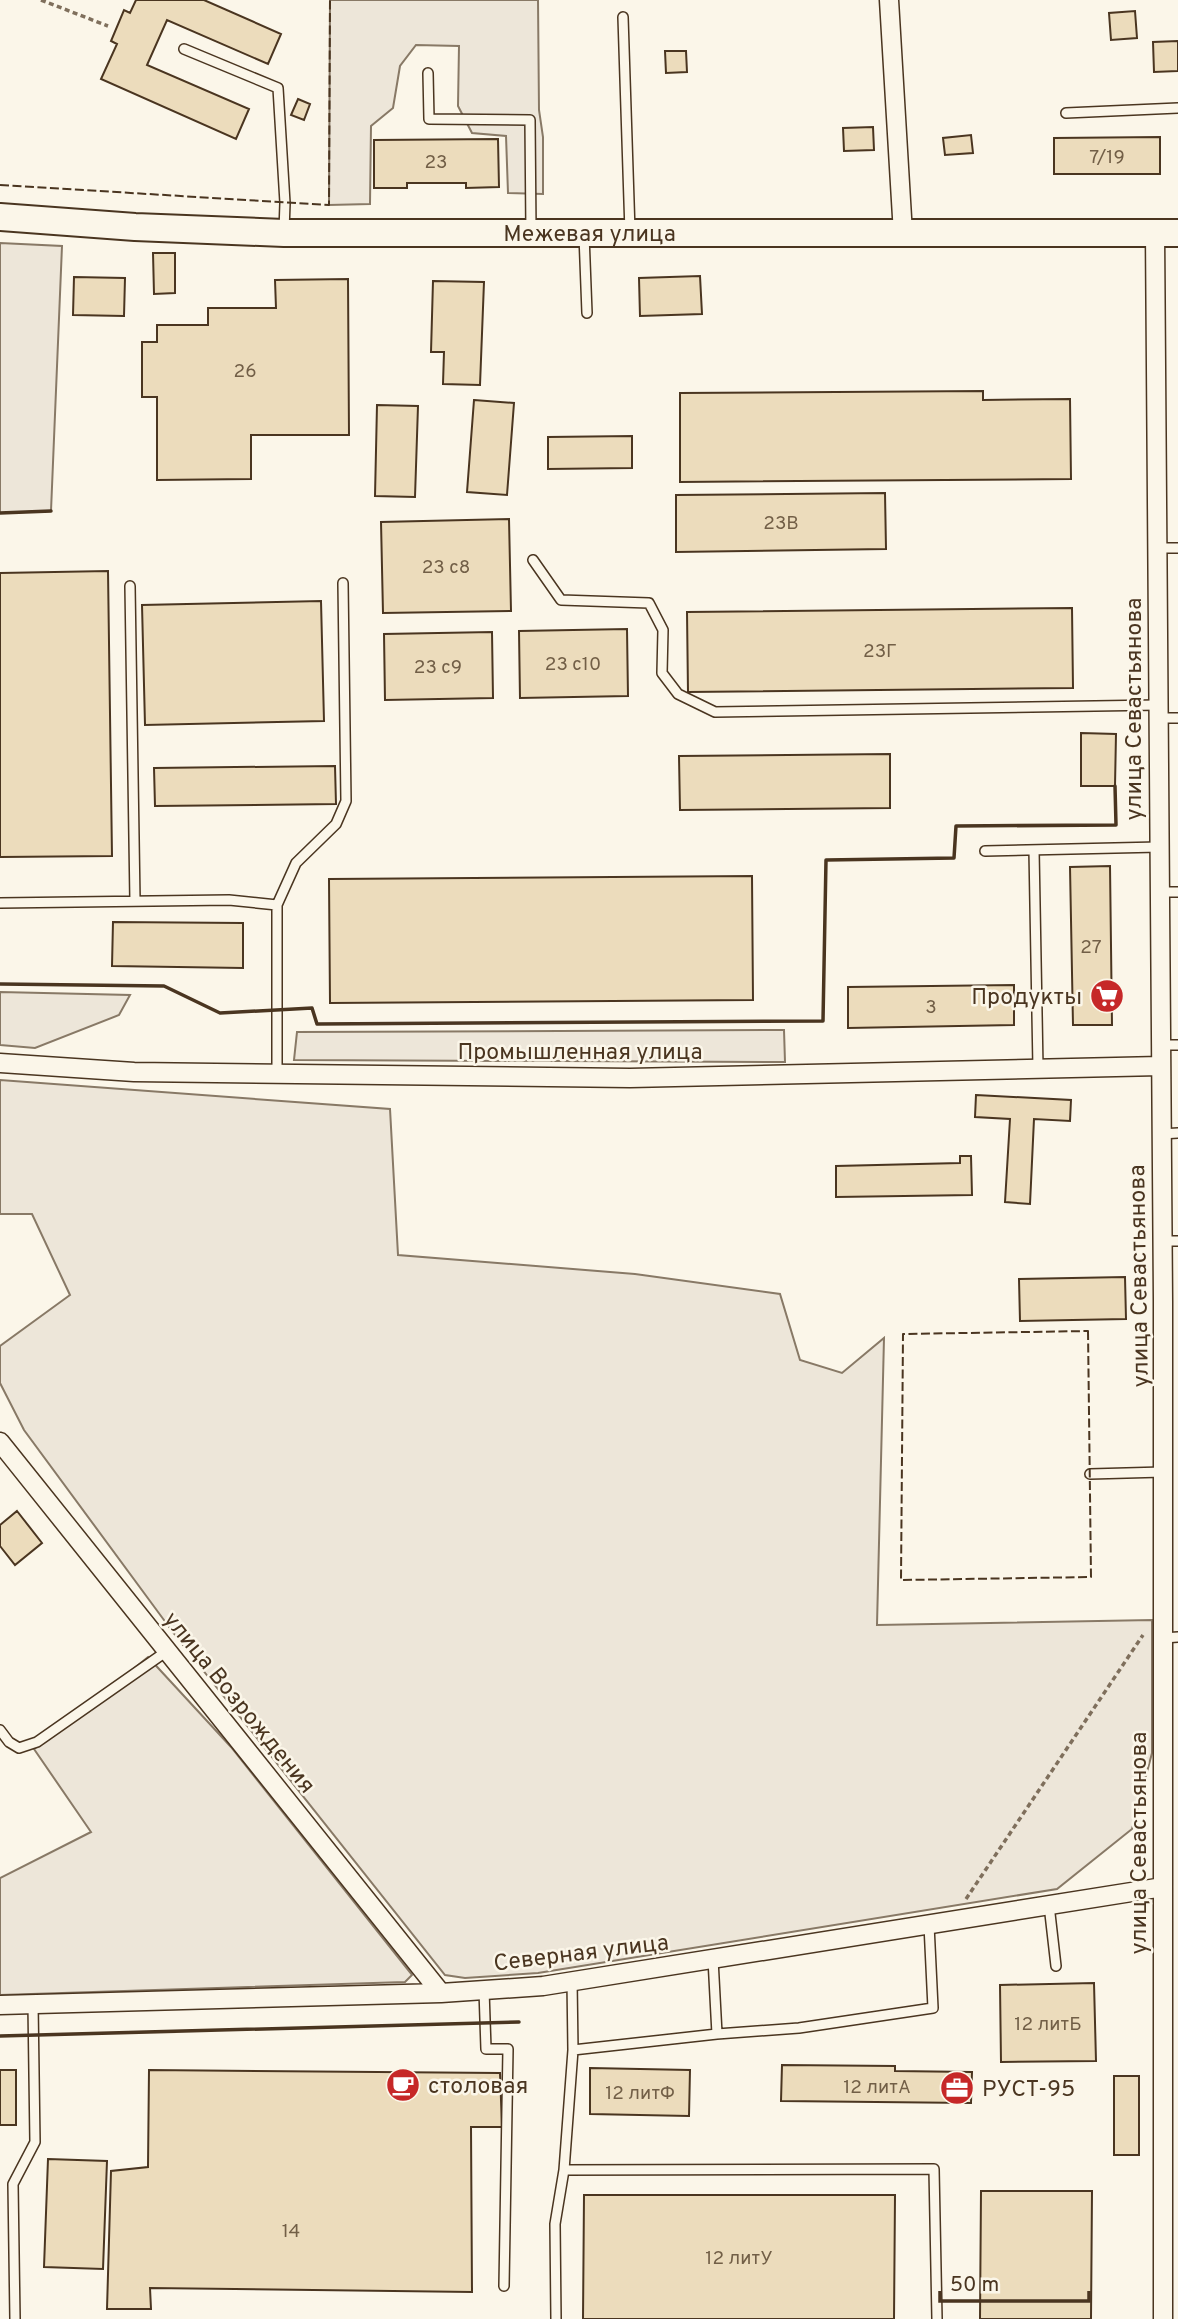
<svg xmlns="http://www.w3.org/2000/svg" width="1178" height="2319" font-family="Overpass,sans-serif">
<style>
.green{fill:#ede6d9;stroke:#887966;stroke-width:2}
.building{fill:#ecdcbc;stroke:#4a3520;stroke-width:2}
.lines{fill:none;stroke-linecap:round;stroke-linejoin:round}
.lane-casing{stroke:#4a3520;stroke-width:12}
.street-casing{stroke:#4a3520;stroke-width:21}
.secondary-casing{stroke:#4a3520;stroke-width:30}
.path{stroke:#7f6f5c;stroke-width:3.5;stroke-dasharray:5 3.5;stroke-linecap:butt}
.lane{stroke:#fbf6e9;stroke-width:9}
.street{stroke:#fbf6e9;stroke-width:18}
.secondary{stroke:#fbf6e9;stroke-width:26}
.fence{stroke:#4a3520;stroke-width:2;stroke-dasharray:9 3.5;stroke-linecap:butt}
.wall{stroke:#4a3520;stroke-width:3.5}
.labels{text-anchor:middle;stroke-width:5;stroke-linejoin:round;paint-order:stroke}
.number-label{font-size:19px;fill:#725f47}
.street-label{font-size:23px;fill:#4a3520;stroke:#fbf6e9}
.poi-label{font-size:23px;fill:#4a3520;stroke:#fbf6e9;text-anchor:start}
</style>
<rect width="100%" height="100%" fill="#fbf6e9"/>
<path class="green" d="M330,0H538L539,110L543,137V194L508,193L506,136L472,133L458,106L459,46L416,45L400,66L393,108L371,126L370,204L329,205Z
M0,243L62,246L51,511L0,513Z
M0,992L130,995L119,1015L35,1048L0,1045Z
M784,1030L785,1062L294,1060L297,1032Z
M0,1080L390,1109L398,1255L635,1274L780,1294L800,1360L842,1373L884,1338L877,1625L1152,1620V1753L1132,1829L1057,1889L538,1973L465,1978L445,1975L175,1635L24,1430L0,1383V1346L70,1295L32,1214H0Z
M148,1657L231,1747L412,1975L405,1982L0,1995V1878L91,1832L34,1749Z"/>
<path class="building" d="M136,0H204L281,34L268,64L167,20L147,65L249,109L236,139L101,79L117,44L111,41L124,10L130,13Z
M1135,11L1137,38L1111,40L1109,13Z
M1178,41V71L1154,72L1153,42Z
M665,51H686L687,72L666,73Z
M298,99L310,104L304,120L291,115Z
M873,127L874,150L844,151L843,128Z
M971,135L973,153L945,155L943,138Z
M1160,137V174H1054V138Z
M498,139L499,187L466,188V183H407V188H374V140Z
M153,253H175V293L154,294Z
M700,276L702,314L640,316L639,278Z
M74,277L125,278L124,316L73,315Z
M348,279L349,435H251V479L157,480V397H142V342H157V325H208V308H276L275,280Z
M433,281L484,282L480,385L443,384L444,352H431Z
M983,391V400L1070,399L1071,479L680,482V393Z
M474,400L514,403L507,495L467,492Z
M377,405L418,406L415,497L375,496Z
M632,436V468L548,469V437Z
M885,493L886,549L676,552V495Z
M509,519L511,611L383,613L381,522Z
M108,571L112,856L0,857V573Z
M321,601L324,721L145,725L142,605Z
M1072,608L1073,688L688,692L687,612Z
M627,629L628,696L520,698L519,631Z
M492,632L493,698L385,700L384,634Z
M1081,733L1116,734L1115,786H1081Z
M890,754V808L680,810L679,756Z
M335,766L336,804L155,806L154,768Z
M1110,866L1112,1025H1073L1070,867Z
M752,876L753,1000L330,1003L329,879Z
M113,922L243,923V968L112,966Z
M1014,985V1025L848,1028V987Z
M976,1095L1071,1100L1070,1121L1034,1119L1030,1204L1005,1202L1010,1119L975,1117Z
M960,1156H971L972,1195L836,1197V1166L960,1163Z
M1125,1277L1126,1319L1020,1321L1019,1279Z
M17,1511L42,1543L15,1565L0,1546V1525Z
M1094,1983L1096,2061L1001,2062L1000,1985Z
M782,2065L895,2066V2071L972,2072L971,2103L781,2101Z
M590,2068L690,2070L689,2116L590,2114Z
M0,2070H16V2125H0Z
M149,2070L500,2073L502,2127H471L472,2292L150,2288L151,2309H107L111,2171L148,2167Z
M1114,2076H1139V2155H1114Z
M48,2159L107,2161L103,2269L44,2267Z
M981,2191H1092L1091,2319H980Z
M584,2195H895L894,2319H583Z"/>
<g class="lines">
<g class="lane-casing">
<path id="lane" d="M623,17L630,232
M184,49L278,88L285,203L284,231
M428,73L429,119L530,120L531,232
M1066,113L1178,108
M584,235L587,313
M1157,548H1178
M533,560L561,600L649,603L663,630L662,673L678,694L715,712L1158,705
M130,586L135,901
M1158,718H1178
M1034,850L1038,1068
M985,851L1159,847
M1159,892H1178
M0,903L229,900L277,905V1074
M277,905L296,863L336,824L346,801L343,583
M1160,1045H1178
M1161,1134L1178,1133
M1163,1241H1178
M1090,1474L1163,1472
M1163,1638L1178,1637
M0,1730L9,1742L19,1748L37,1742L167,1651
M1049,1905L1056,1966
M713,1959L717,2034
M484,1990L486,2049H508L504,2286
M573,2050L717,2034L799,2028L933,2008L929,1925
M564,2170L934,2169L937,2319
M15,2319L13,2184L35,2142L33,2004
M556,2319L555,2224L564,2170L573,2050L572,1981"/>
</g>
<g class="street-casing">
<path id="street" d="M889,0L903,234
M1155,233L1163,1301V2319
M0,1063L134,1072L630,1078L1160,1066
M0,1442L441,1993
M0,2005L441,1993L543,1986L1163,1887"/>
</g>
<g class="secondary-casing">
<g id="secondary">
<path id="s1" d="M0,217L135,227L284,233H1178"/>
</g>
</g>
<path class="path" d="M41,0L108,26
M966,1899L1143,1635"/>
<use href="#lane" class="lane"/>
<use href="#street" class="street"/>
<use href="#secondary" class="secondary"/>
<path class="fence" d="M0,185L329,205L330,0
M1088,1331L1091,1577L901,1580L903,1334Z"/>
<path class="wall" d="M0,513L51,511
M0,984L164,986L220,1013L312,1008L317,1024L823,1021L826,860L954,858L956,826L1116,825L1115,786
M0,2036L519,2022"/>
</g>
<defs>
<g id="supermarket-disc" transform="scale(1.75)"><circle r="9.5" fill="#c62828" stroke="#fbf6e9"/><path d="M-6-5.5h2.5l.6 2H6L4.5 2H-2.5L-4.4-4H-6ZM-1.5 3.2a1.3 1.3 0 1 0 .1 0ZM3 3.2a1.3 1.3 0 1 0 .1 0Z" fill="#fff"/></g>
<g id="cafe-disc" transform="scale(1.75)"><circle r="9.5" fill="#c62828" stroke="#fbf6e9"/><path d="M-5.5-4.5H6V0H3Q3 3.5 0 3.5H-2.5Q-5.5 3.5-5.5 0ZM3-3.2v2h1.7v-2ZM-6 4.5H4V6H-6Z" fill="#fff"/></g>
<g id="office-disc" transform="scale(1.75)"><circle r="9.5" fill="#c62828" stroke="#fbf6e9"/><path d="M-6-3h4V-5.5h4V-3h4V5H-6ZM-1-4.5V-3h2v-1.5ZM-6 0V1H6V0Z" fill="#fff"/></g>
</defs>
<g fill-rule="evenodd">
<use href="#supermarket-disc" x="1107" y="996"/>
<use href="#cafe-disc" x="403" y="2085"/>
<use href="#office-disc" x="957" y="2088"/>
</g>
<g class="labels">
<g class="number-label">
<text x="1107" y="163">7/19</text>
<text x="436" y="168">23</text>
<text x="245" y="377">26</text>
<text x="781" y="529">23В</text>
<text x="446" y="573">23 с8</text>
<text x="880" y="657">23Г</text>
<text x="573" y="670">23 с10</text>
<text x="438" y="673">23 с9</text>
<text x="1091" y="953">27</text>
<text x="931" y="1013">3</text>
<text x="1048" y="2030">12 литБ</text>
<text x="877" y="2093">12 литА</text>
<text x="640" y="2099">12 литФ</text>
<text x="291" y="2237">14</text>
<text x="739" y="2264">12 литУ</text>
</g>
<g class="street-label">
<text dy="8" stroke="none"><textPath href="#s1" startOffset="590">Межевая улица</textPath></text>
<text transform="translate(1133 709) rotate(-90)" y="8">улица Севастьянова</text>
<text x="580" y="1059">Промышленная улица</text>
<text transform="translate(1138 1276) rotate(-91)" y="8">улица Севастьянова</text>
<text transform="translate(240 1702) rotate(51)" y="8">улица Возрождения</text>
<text transform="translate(1138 1843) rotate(-90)" y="8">улица Севастьянова</text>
<text transform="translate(581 1952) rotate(-7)" y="8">Северная улица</text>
</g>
<g class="poi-label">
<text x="1082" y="1004" text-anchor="end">Продукты</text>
<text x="428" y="2093">столовая</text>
<text x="982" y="2096">РУСТ-95</text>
</g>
</g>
<path d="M940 2291v10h149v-10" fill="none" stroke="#4a3520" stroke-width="3.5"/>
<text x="950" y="2291" font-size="21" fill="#4a3520" stroke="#fbf6e9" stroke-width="5" paint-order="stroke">50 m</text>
</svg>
